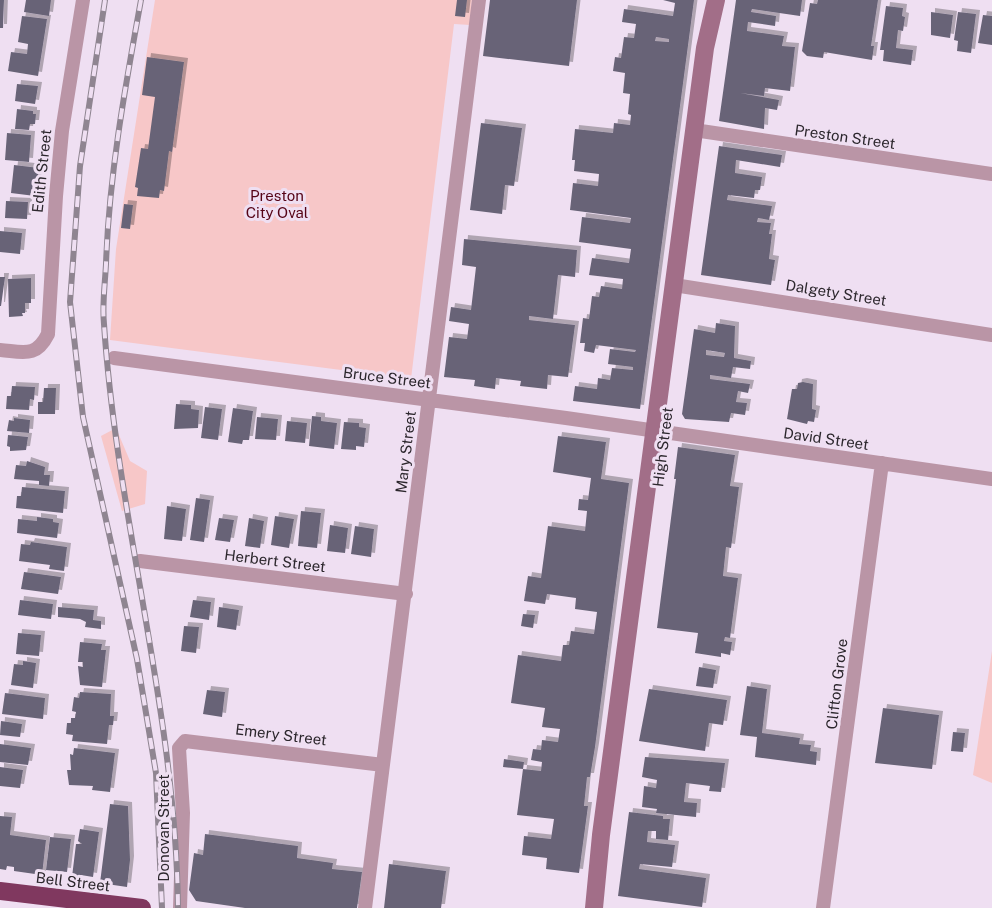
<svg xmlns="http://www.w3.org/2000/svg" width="992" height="908" font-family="'Public Sans',sans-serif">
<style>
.green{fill:#f7c7c8}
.building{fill:#686477;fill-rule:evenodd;filter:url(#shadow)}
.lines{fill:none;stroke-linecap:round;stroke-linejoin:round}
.street{stroke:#ba95a6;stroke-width:14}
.secondary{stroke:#a26e88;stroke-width:18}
.highway{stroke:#80385f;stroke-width:18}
.rail-casing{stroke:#8f8591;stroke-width:6}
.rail{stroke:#efdff2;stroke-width:4;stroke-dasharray:11;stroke-linecap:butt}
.labels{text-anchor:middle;stroke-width:6;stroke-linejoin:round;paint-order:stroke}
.street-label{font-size:15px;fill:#2c272d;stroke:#efdff2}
.park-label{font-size:15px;fill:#550316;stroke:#efdff2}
</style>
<defs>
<filter id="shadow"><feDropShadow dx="4" dy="-4" stdDeviation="0" flood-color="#0004"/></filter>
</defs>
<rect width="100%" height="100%" fill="#efdff2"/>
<path class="green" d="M155,0H472L470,25L454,24L411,379L110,340L116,249Z
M116,428L130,461L147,471L145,504L122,511L101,436Z
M992,651V783L973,775Z"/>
<path class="building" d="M0,0H4L3,28H0Z
M26,0H51L49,16L24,12Z
M457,0H467L465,17L455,16Z
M490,0H577L569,66L483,56Z
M663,0H694L640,409L573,401L575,386L597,389L598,378L610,380L612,368L633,370V367L608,364L610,349L635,352L636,350L596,345L594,353L584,351L585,343H580L583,318L589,319L592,296L599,297L601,286L622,289L623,279L589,275L592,258L629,263L631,249L579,242L582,217L630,223L631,218L570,210L573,183L598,186L599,174L574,171L575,160H572L575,129L613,133L614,123L630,125L631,115L628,114L630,94L623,93L625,73L613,71L615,57L621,58L624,37L634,38L636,24L622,22L624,9L673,16L675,3ZM656,37L669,39V42L655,41Z
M736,0H802L800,16L752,9L751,12L776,16L775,26L748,22L747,31L784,36L782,46L795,47L790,91L765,88L764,96L740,93L779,100L777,110L765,108L764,129L719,121Z
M818,0H878L871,46H874L872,60L824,52L823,58L807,56L802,51L810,3L817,4Z
M886,6L903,8L902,16L905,17L903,31L898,30L896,48L913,50L911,65L883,61L884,50H880Z
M931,12L953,15L950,38L931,35Z
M958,12L976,14L971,53L957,51L958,41L954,40Z
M983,15L992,16V45L978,43Z
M22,16L47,19L38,76L8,71L11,52L27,54L28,44L18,42Z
M147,57L184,62L172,152L169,151L164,191L160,190L159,198L137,196L138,188L135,187L141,148L148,149L155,97L142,95Z
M17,84L38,86L35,104L15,101Z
M17,109L33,111V114H36L35,124H30L29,130L15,129Z
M481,123L522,128L514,186L505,185L502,214L470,210Z
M7,133L31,135L29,162L5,160Z
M719,146L782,155L780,167L736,160L735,173L762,177L760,190H755L754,198L728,195L727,200L772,206L769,220L758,218L757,222L771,223L769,234H772L769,259L775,260L771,285L701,275Z
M14,165L39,168L35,196L11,193Z
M6,201L28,202L27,219L5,218Z
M124,204L133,205L130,229L121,228Z
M0,231L22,233L20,254L0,252Z
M464,239L577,250L575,277L558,275L553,319L529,316V320L575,325L568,377L548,375L547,389L520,386L521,381L496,378L495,389L474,386L475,380L444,377L449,337L467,339L469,324L449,321L451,307L471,310L476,267L462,265Z
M0,277H5L1,306H0Z
M31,278V303H25V313H22L23,316L9,317L8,279Z
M716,323L735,326L734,358L751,361L750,369L733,367L731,378L710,375V379L750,384L748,393L738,391L736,402L747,403L745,415L731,413L729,422L685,419L682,414L694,329L715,333ZM706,350L725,353L724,357L706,355Z
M803,382L813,384L812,409L816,410L814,422L808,421L807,424L787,419L792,389H797L798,383Z
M12,386L35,387L34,400L30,399L29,410L6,409L7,396H11Z
M44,388H56L55,414H38V402H43Z
M176,404L191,405V409L199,410L198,428L174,429Z
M205,407L222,409L218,440L201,438Z
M233,408L253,411L249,440H243L242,444L228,442Z
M312,416L321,417V421L337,423L334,449L309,446Z
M257,417L278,419L276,440L255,439Z
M14,418L30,420L29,433L7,431L9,420L14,421Z
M287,421L307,423L305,443L285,441Z
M344,422L359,423V427L366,428L364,447L356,446V450L341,449Z
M8,435L28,437L26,450L10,451V447L7,446Z
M558,436L606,442L601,479L629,483L595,747L590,777H587L584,806H588L579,873L546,869L547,858L522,855L524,836L551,839L554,819L517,815L523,769L541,771L542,762L531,760L533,749L541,750L542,740L558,742L560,729L542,727L545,708L511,703L518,655L561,661L563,645H569L571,631L594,634L597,612L575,609L576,598L547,594L545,604L524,601L528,576L541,578L548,526L585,531L587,511L578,510L579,499L588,500L591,478L553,472Z
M678,447L735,455L730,486L739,487L731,548L726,547L723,576L738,578L730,638L725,637L724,641L732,642L730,655L721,653V657L695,653L698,633L657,628L676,479H674Z
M27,461L45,467L44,475H50L49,486L39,485V481L14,479L16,465L26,466Z
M22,487L65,491L63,513L16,508L17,496H21Z
M196,498L210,500L204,542L190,540Z
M167,506L186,509L182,541L164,539Z
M301,511L321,513L317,548L298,546Z
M275,516L294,519L289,548L271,545Z
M37,517L53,519V522L59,523L57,538L17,533L18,519L37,521Z
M219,518L234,520L230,542L215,540Z
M249,518L264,521L260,548L245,546Z
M330,525L348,528L345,553L327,551Z
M355,526L374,529L371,557L351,554Z
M31,542L67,547L64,571L49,569L50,565L19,561L21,544L30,545Z
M24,572L61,577L58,594L21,589Z
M20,600L53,604L51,619L18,615Z
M193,600L211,602L209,620L190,617Z
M58,607L94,610L93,620L101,621V629L85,627L86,622L80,619L58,617Z
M219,607L239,610L236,630L217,627Z
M523,614L535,615L533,628L521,626Z
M184,626L199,627L196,653L181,651Z
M18,633L41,635L39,656L16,654Z
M80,642L102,644L101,650H106L102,687L80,685L78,666L83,667V662H78Z
M23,661L36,663L33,688L11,685L14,664L23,665Z
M699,667L716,670L713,688L696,686Z
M747,686L767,689L762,733L800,738L799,744L811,745L810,751L817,752L816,765L755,757L757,737L740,735Z
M649,689L727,700L723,725L709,723L705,751L639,741Z
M207,690L225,692L222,717L203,714Z
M80,692L111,694L110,716H114L113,725H109L107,744L72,741L73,735L66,734L67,723H71V718H75L76,712L72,711L74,697L79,698Z
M5,693L45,698L43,719L2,714Z
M883,708L939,715L932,769L875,763Z
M1,721L22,724L20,737L0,735Z
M953,732L965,733L963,752L951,751Z
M0,744L31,748L28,765L0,762Z
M74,748L115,753L110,792L92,790L93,786L69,785L67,770H71L70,754L73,755Z
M645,757L725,763L721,792L709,791L710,786L686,783L684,802L697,803L696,817L656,813L657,809L642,807L644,786L656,788L657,780L642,777Z
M504,759L524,762L523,769L503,767Z
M0,767L23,770L20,788L0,786Z
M110,804L128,806L130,860L127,887L100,883Z
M629,812L663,816V819H670L668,840L656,839V831H648L647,842L675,845L672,867L640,864L639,869L706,878L702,907L618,896Z
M0,816L12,817L10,835L46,840L42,875L14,871V867L7,866L6,870L0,869Z
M80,829L99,832L93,877L81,875L80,879L72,877L76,844H82L78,841Z
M205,834L298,846L297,858L333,863L332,869L362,872L357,908H245L196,901L189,890L194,853L203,855Z
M50,837L71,839L67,872L46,870Z
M389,864L446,871L441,908H384Z"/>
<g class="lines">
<path class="street" d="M694,130L992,174
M674,285L992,335
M0,350C24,352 36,358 48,334L56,196L62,131L83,0
M114,358L566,418L992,479
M140,561L406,594
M180,908L183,813L179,748L185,741L383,765
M365,908L479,0
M823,908L882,463"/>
<path class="secondary" d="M594,908L601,835L705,48L716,0"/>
<path class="highway" d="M0,891L142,908"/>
<g class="rail-casing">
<path id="rail" d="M105,0L80,166L70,302L83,417L137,659L156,773L162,908
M141,0C125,88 109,175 106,264C105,284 102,305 104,324C117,521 176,711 178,908"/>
</g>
<use href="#rail" class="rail"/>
</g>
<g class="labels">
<g class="street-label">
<text transform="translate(845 137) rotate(8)" y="5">Preston Street</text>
<text transform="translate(42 171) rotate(-84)" y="5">Edith Street</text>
<text transform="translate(836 293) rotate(9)" y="5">Dalgety Street</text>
<text transform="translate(387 378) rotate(7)" y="5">Bruce Street</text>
<text transform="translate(826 439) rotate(8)" y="5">David Street</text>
<text transform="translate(663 447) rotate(-83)" y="5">High Street</text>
<text transform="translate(406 452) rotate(-83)" y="5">Mary Street</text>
<text transform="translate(275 561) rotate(7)" y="5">Herbert Street</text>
<text transform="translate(837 684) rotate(-83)" y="5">Clifton Grove</text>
<text transform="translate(281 735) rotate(7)" y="5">Emery Street</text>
<text transform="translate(164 828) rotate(-90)" y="5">Donovan Street</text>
<text transform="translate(73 882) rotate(7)" y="5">Bell Street</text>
</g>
<g class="park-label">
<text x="277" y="201">Preston<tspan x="277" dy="17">City Oval</tspan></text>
</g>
</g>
</svg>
